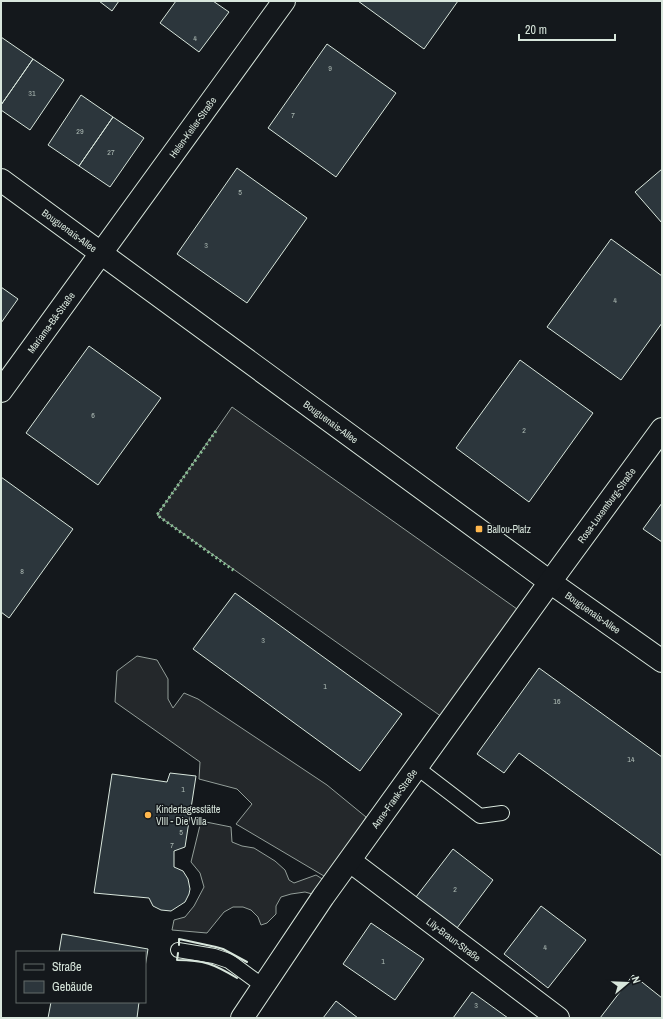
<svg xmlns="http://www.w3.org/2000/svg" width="663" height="1019" font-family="'Archivo Narrow',sans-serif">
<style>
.parking{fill:#24282b;stroke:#939e99}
.building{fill:#2c363c;stroke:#d8e6dc}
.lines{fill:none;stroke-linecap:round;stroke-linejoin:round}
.service-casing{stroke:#d8e6dc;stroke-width:16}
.minor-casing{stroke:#d8e6dc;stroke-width:24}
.service{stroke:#14181c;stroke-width:14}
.minor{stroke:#14181c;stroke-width:22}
.hedge{stroke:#8ac095;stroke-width:3;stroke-dasharray:2 3;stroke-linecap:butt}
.wall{stroke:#d8e6dc;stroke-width:2}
.poi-dot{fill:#ffb74d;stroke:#14181c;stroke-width:1.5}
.labels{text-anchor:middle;stroke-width:3;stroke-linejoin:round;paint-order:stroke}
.number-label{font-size:8px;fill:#adbab4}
.street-label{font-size:10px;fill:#d8e6dc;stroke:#14181c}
.poi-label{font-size:10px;fill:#d8e6dc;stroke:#14181c;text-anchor:start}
</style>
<rect width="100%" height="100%" fill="#14181c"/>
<path class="parking" d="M232,407L517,609L442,717L157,515Z
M137,656L157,660L168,679V699L173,708L184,693L198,699L327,785L366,817L329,879L236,824L252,804L237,789L199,779L200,762L115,702L117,671Z
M201,821L231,827L232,842L242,846L254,848L275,861L285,870L289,880L294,883L316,875L332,885L323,897L305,892L291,894L281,897L276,906V914L267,923L261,925L258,917L251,910L243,907H233L224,912L207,933L172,930L174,920L185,917L194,906L204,887L200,873L191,862Z"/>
<path class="building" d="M99,1H119L112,11Z
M176,1H213L229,12L199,52L160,23Z
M358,1H458L424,49Z
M1,37L33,59L1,105Z
M327,44L396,93L336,177L268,128Z
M33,59L64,80L30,130L1,110V105Z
M81,95L113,117L79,166L48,145Z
M113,117L144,138L110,187L79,166Z
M237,168L307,218L247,303L177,254Z
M662,169V223L635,192Z
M611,239L662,276V323L621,380L547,327Z
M1,287L18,299L1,323Z
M89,346L161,398L98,485L26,433Z
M520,360L593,413L529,502L456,448Z
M1,477L73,529L9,618L1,612Z
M662,503V542L643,529Z
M235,593L402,714L360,771L193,649Z
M539,668L662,757V856L519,753L504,773L477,754Z
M170,773L196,776L185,847L174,851V867L183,871L188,879L190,889L189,894L185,902L171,911L161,910L153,906L149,898L94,893L112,774L167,782Z
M453,849L493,880L457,928L416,897Z
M541,906L586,940L548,988L504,954Z
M371,923L424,959L395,1000L343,964Z
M62,934L148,949L145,967V952H59Z
M633,975L662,998V1018H600Z
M472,992L508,1018H453Z
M336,1001L358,1018H323Z
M51,1002H139L137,1018H48Z"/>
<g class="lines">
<g class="service-casing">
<path id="service" d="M416,767L480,816L502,813
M178,950L214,956L229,961L263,986"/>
</g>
<g class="minor-casing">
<g id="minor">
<path id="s1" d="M1,180L550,582L662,661"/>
<path id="s2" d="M1,391L284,1"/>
<path id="s3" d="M350,861L558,1018"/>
<path id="s4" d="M242,1018L323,897L550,582L662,429"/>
</g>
</g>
<use href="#service" class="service"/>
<use href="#minor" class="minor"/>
<path class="hedge" d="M216,431L157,515L236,572"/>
<path class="wall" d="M179,945V939L216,947L223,949L247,962
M178,953L177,960C204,960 214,964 237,978"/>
</g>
<g class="poi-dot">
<rect x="475" y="525" width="8" height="8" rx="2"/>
<circle cx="148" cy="815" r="4"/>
</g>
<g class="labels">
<g class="number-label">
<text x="195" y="41">4</text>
<text x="330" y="71">9</text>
<text x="32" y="96">31</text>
<text x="293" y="118">7</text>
<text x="80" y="134">29</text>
<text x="111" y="155">27</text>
<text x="240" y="195">5</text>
<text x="206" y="248">3</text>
<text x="615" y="303">4</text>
<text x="93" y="418">6</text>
<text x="524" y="433">2</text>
<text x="22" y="574">8</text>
<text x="263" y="643">3</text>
<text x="325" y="689">1</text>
<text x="557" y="704">16</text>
<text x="631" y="762">14</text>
<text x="183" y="792">1</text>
<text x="181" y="835">5</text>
<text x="172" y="848">7</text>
<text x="455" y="892">2</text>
<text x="545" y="950">4</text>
<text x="383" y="964">1</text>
<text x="476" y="1008">3</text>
</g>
<g class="street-label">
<text dy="4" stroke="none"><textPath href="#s2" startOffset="326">Helen-Keller-Straße</textPath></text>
<text dy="4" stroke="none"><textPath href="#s1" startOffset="85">Bouguenais-Allee</textPath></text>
<text dy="4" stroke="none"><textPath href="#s2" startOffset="85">Mariama-Bâ-Straße</textPath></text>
<text dy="4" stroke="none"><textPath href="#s1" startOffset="409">Bouguenais-Allee</textPath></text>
<text dy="4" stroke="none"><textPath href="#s4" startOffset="629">Rosa-Luxemburg-Straße</textPath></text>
<text dy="4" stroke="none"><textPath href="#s1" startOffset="733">Bouguenais-Allee</textPath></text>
<text dy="4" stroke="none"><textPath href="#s4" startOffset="267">Anne-Frank-Straße</textPath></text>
<text dy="4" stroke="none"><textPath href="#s3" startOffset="130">Lily-Braun-Straße</textPath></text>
</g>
<g class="poi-label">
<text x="487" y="533">Ballou-Platz</text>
<text x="156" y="813">Kindertagesstätte<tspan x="156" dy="12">VIII - Die Villa</tspan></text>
</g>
</g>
<rect width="663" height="1019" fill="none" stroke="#d8e6dc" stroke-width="4"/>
<rect x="16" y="951" width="130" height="52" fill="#14181c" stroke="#626a69"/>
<rect x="24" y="964" width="20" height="6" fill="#14181c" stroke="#626a69"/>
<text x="52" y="971" font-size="12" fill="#d8e6dc">Straße</text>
<rect x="24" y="981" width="20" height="12" fill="#2c363c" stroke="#626a69"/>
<text x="52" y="991" font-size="12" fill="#d8e6dc">Gebäude</text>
<g transform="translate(627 983) rotate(71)" stroke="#14181c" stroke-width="3" paint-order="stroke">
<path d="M0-3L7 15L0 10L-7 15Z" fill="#d8e6dc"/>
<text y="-6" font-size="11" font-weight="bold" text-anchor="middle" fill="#d8e6dc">N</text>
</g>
<path d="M519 34v6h96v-6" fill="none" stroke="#d8e6dc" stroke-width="2"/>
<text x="525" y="34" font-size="12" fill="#d8e6dc" stroke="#14181c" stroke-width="3" paint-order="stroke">20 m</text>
</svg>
